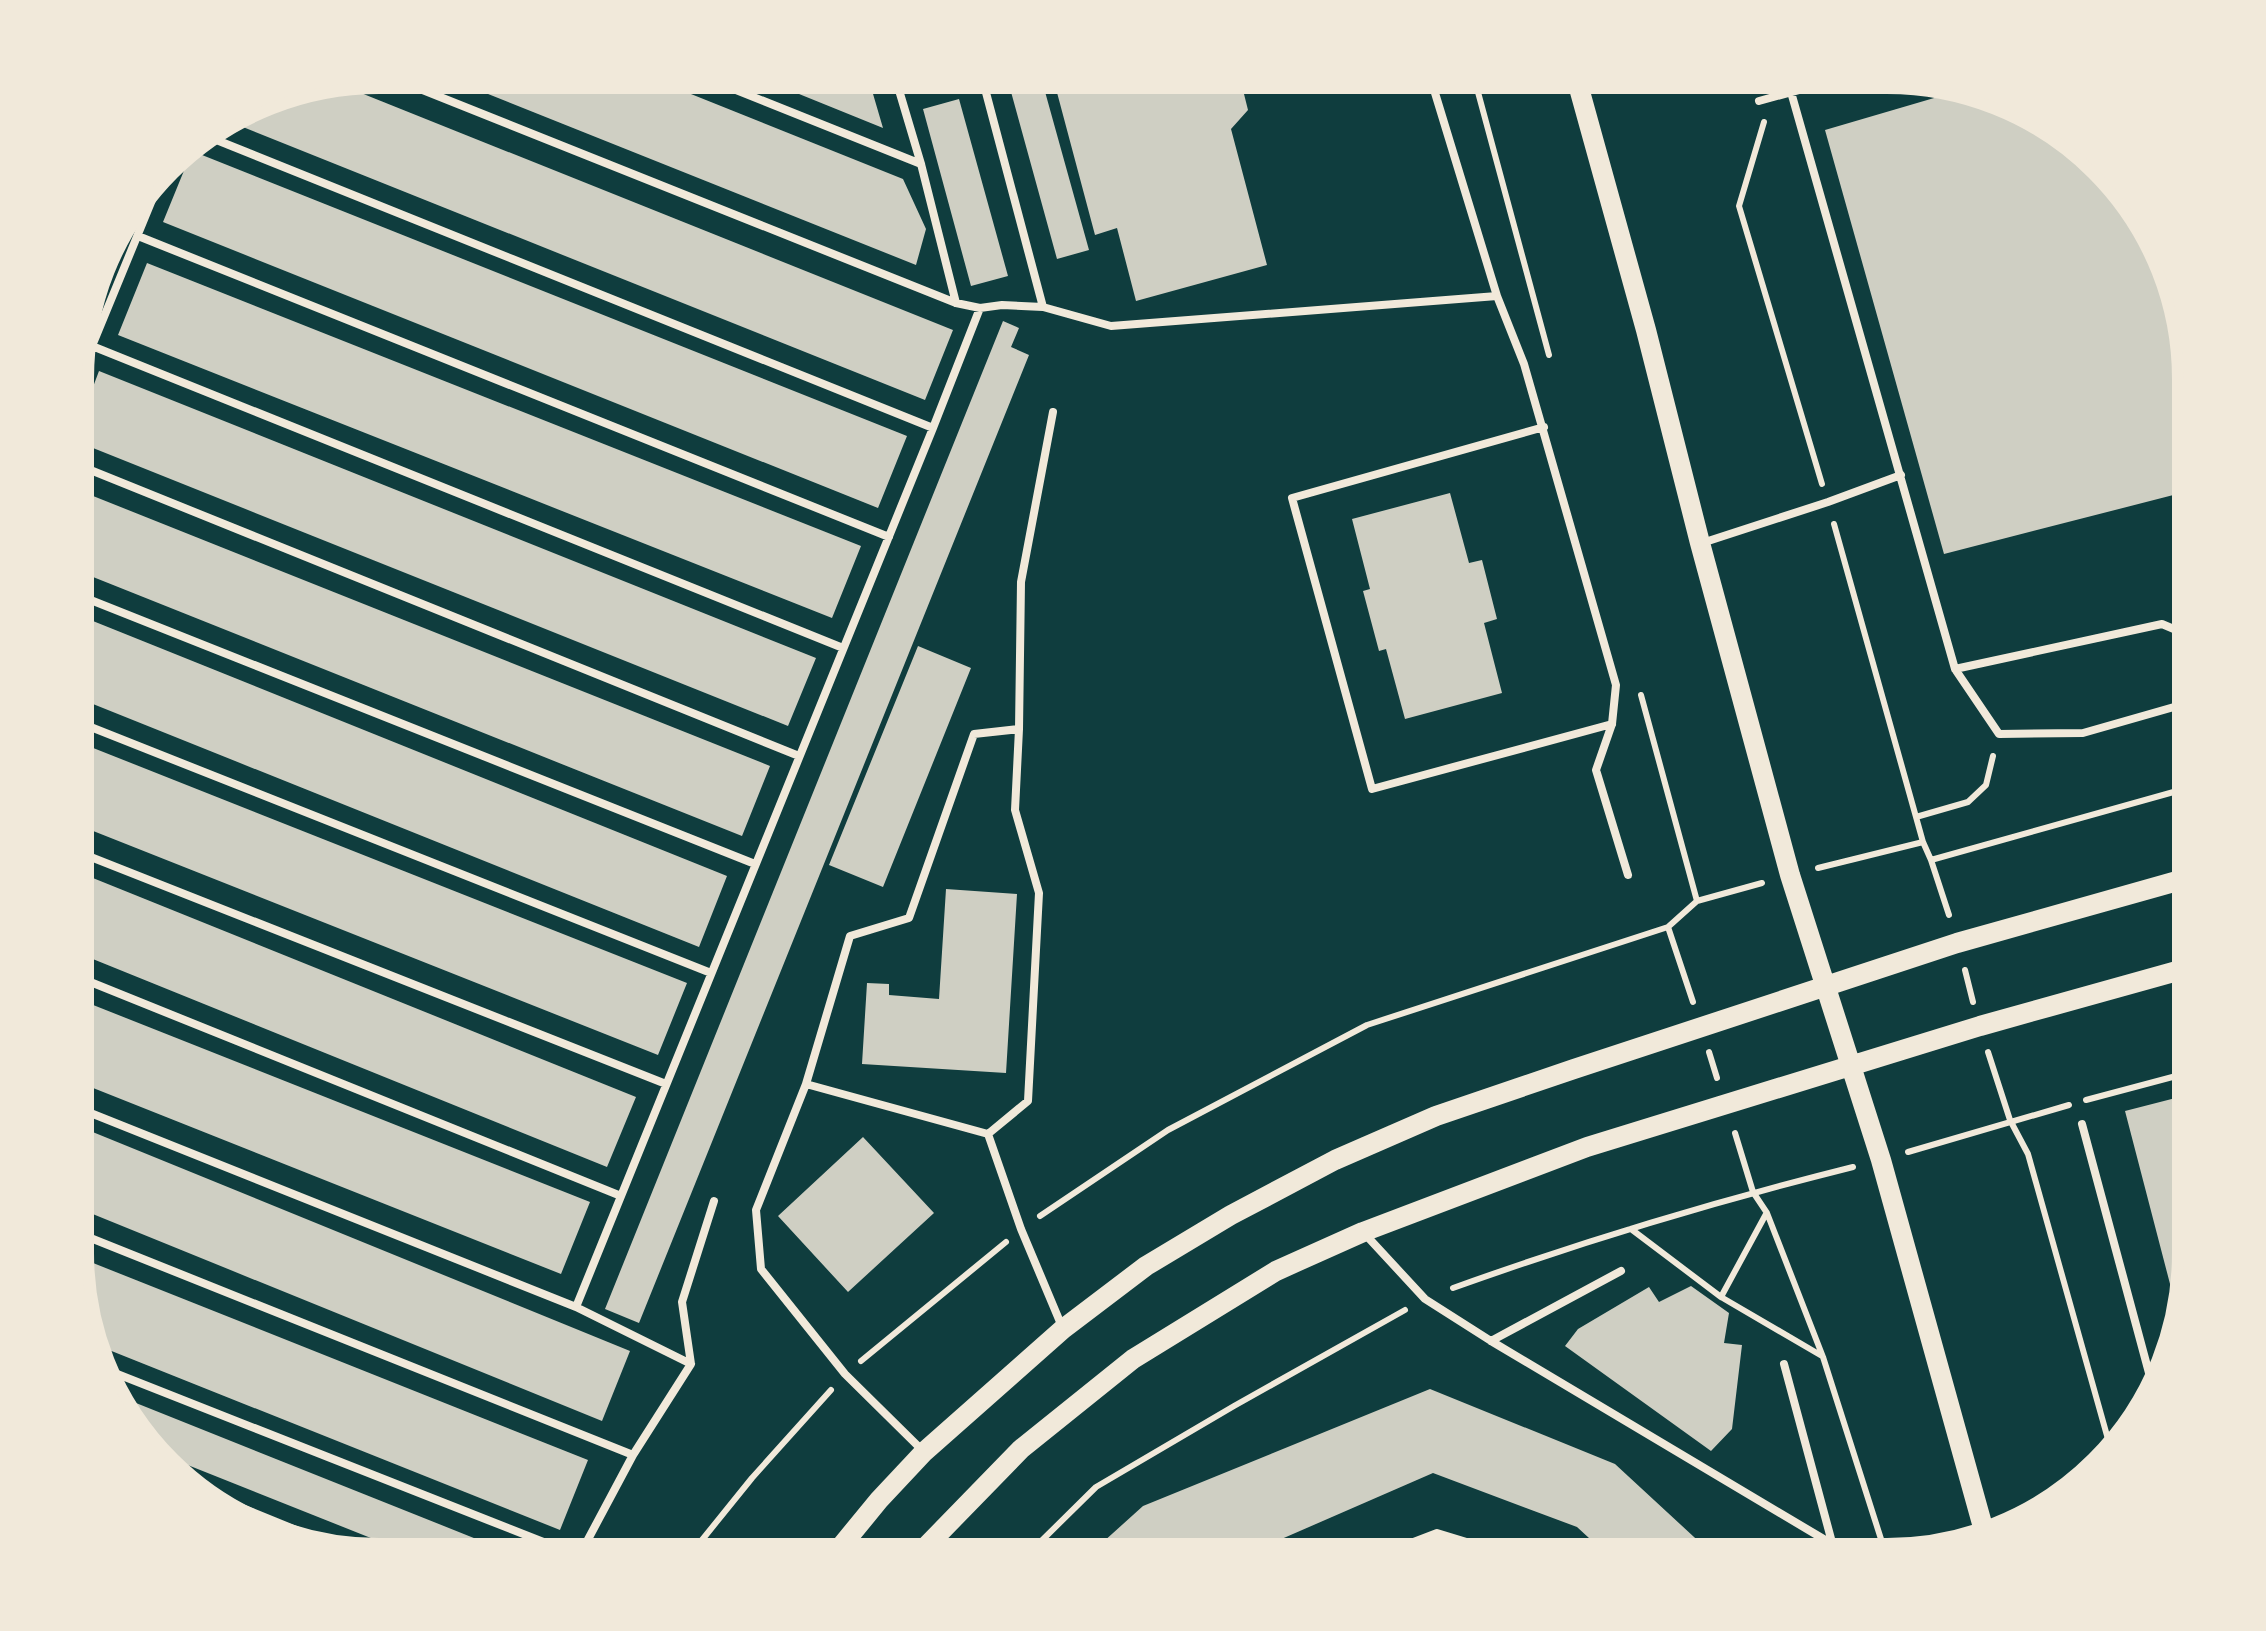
<svg xmlns="http://www.w3.org/2000/svg" width="2266" height="1631" font-family="'Fira Sans',sans-serif">
<style>
.building{fill:#cfcfc3}
.lines{fill:none;stroke-linecap:round;stroke-linejoin:round}
.path{stroke:#f1e9da;stroke-width:6}
.service{stroke:#f1e9da;stroke-width:8}
.secondary{stroke:#f1e9da;stroke-width:20}
.rim{fill:none;stroke:#f1e9da;stroke-width:12}
</style>
<rect width="100%" height="100%" fill="#0f3d3e"/>
<path class="building" d="M428,70H631L903,179L926,229L916,265Z
M740,70H866L883,128Z
M910,70H950L952,77L915,87Z
M1005,70H1039L1089,250L1057,259Z
M1051,70H1238L1248,110L1231,129L1267,265L1136,301L1117,228L1095,235Z
M326,79L953,330L925,400L223,119L279,87Z
M1975,86L2005,93L2076,134L2164,242L2195,359V582L2184,555L2187,527L2194,515L2185,492L1944,554L1825,130Z
M959,99L1008,276L971,286L923,109Z
M192,151L907,436L878,508L163,222Z
M135,195L136,196L73,353V338L111,225Z
M147,263L861,546L832,618L118,335Z
M1003,321L1019,328L1011,347L1029,355L639,1323L605,1309Z
M99,371L816,658L788,726L73,440Z
M73,488L770,766L742,836L73,569Z
M1450,493L1469,563L1482,560L1497,619L1484,623L1502,693L1405,719L1386,649L1379,651L1363,591L1370,589L1352,519Z
M73,613L727,876L699,947L73,696Z
M918,646L971,668L883,887L829,865Z
M73,740L687,983L658,1055L73,823Z
M73,870L636,1097L607,1167L73,951Z
M946,889L1017,894L1006,1073L862,1064L867,983L889,984V995L939,999Z
M73,997L590,1202L561,1274L73,1080Z
M2195,1093V1272L2182,1330L2125,1111Z
M73,1124L630,1351L602,1421L73,1206Z
M863,1137L934,1213L848,1292L778,1216Z
M73,1255L588,1460L560,1530L89,1342L73,1292Z
M1691,1286L1729,1313L1724,1343L1742,1345L1732,1429L1711,1451L1565,1346L1578,1329L1649,1287L1659,1302Z
M1430,1389L1615,1464L1720,1561H1614L1577,1527L1433,1473L1231,1561H1082L1143,1506Z
M106,1391L529,1560H426L150,1450L111,1406Z"/>
<g class="lines">
<path class="path" d="M1472,70L1549,355
M1764,122L1739,206L1822,484
M1834,524L1923,842L1931,860L1949,915
M1641,695L1697,901
M1916,817L1968,802L1986,785L1993,756
M1931,860L2195,786
M1818,868L1923,842
M1668,927L1693,1002
M1965,970L1973,1002
M1709,1052L1717,1078
M1988,1052L2010,1120L2028,1154L2113,1457
M2086,1100L2195,1071
M1735,1133L1753,1192L1767,1213L1823,1357L1888,1561
M1908,1152L2069,1105
M1040,1216L1168,1130L1367,1025L1668,927L1697,901L1762,883
M1631,1229L1721,1297L1822,1356
M1453,1288C1584,1241 1717,1201 1853,1167
M1721,1297L1766,1214
M861,1361L1006,1242
M685,1561L752,1478L831,1390
M1021,1561L1096,1487L1234,1406L1405,1310"/>
<path class="service" d="M686,70L921,164
M893,70L921,164L956,303
M980,70L1043,307
M1269,70L1271,78L1303,70
M375,71L956,303L980,308L1002,305L1043,307L1111,326L1497,296L1428,70
M1791,92L1955,669L1999,734L2083,733L2195,701
M1759,101L1868,71
M199,133L933,428
M138,236L889,537
M1497,296L1524,364L1616,685L1612,724L1596,770L1628,875
M92,346L843,648
M73,400L92,346L173,149
M1544,427L1292,498L1372,789L1612,724
M73,463L799,756
M1702,543L1828,502L1901,475
M73,593L755,864
M1955,669L2162,624L2195,638
M73,720L711,973
M1019,729L974,734L909,918L850,936L806,1084L988,1134L1021,1229L1063,1329
M73,850L666,1084
M73,975L621,1196
M806,1084L756,1210L761,1269L845,1374L921,1449
M73,1106L576,1307L691,1364
M2082,1124L2156,1399
M988,1134L1028,1101L1039,893L1015,810L1019,729L1021,582L1053,412
M73,1231L633,1455
M1364,1233L1425,1299L1491,1341L1832,1544
M576,1307L933,428L980,308
M1491,1341L1621,1271
M1784,1364L1837,1561
M97,1366L579,1556
M178,1482L370,1560
M577,1560L633,1455L691,1364L682,1302L714,1201
M1364,1561L1437,1533L1529,1561"/>
<path class="secondary" d="M1574,70L1646,330L1700,543L1790,875L1881,1160L1986,1538
M829,1561L879,1500L924,1452L1063,1329L1146,1266L1231,1215L1335,1160L1436,1116L1574,1069L1957,943L2195,876
M912,1561L1021,1449L1133,1359L1276,1271L1363,1232L1587,1147L1980,1026L2195,966"/>
</g>
<path d="M0 0H2266V1631H0ZM379 88H1887A291 291 0 0 1 2178 379V1253A291 291 0 0 1 1887 1544H379A291 291 0 0 1 88 1253V379A291 291 0 0 1 379 88Z" fill="#f1e9da" fill-rule="evenodd"/>
<path class="rim" d="M379 88H1887A291 291 0 0 1 2178 379V1253A291 291 0 0 1 1887 1544H379A291 291 0 0 1 88 1253V379A291 291 0 0 1 379 88Z"/>
</svg>
